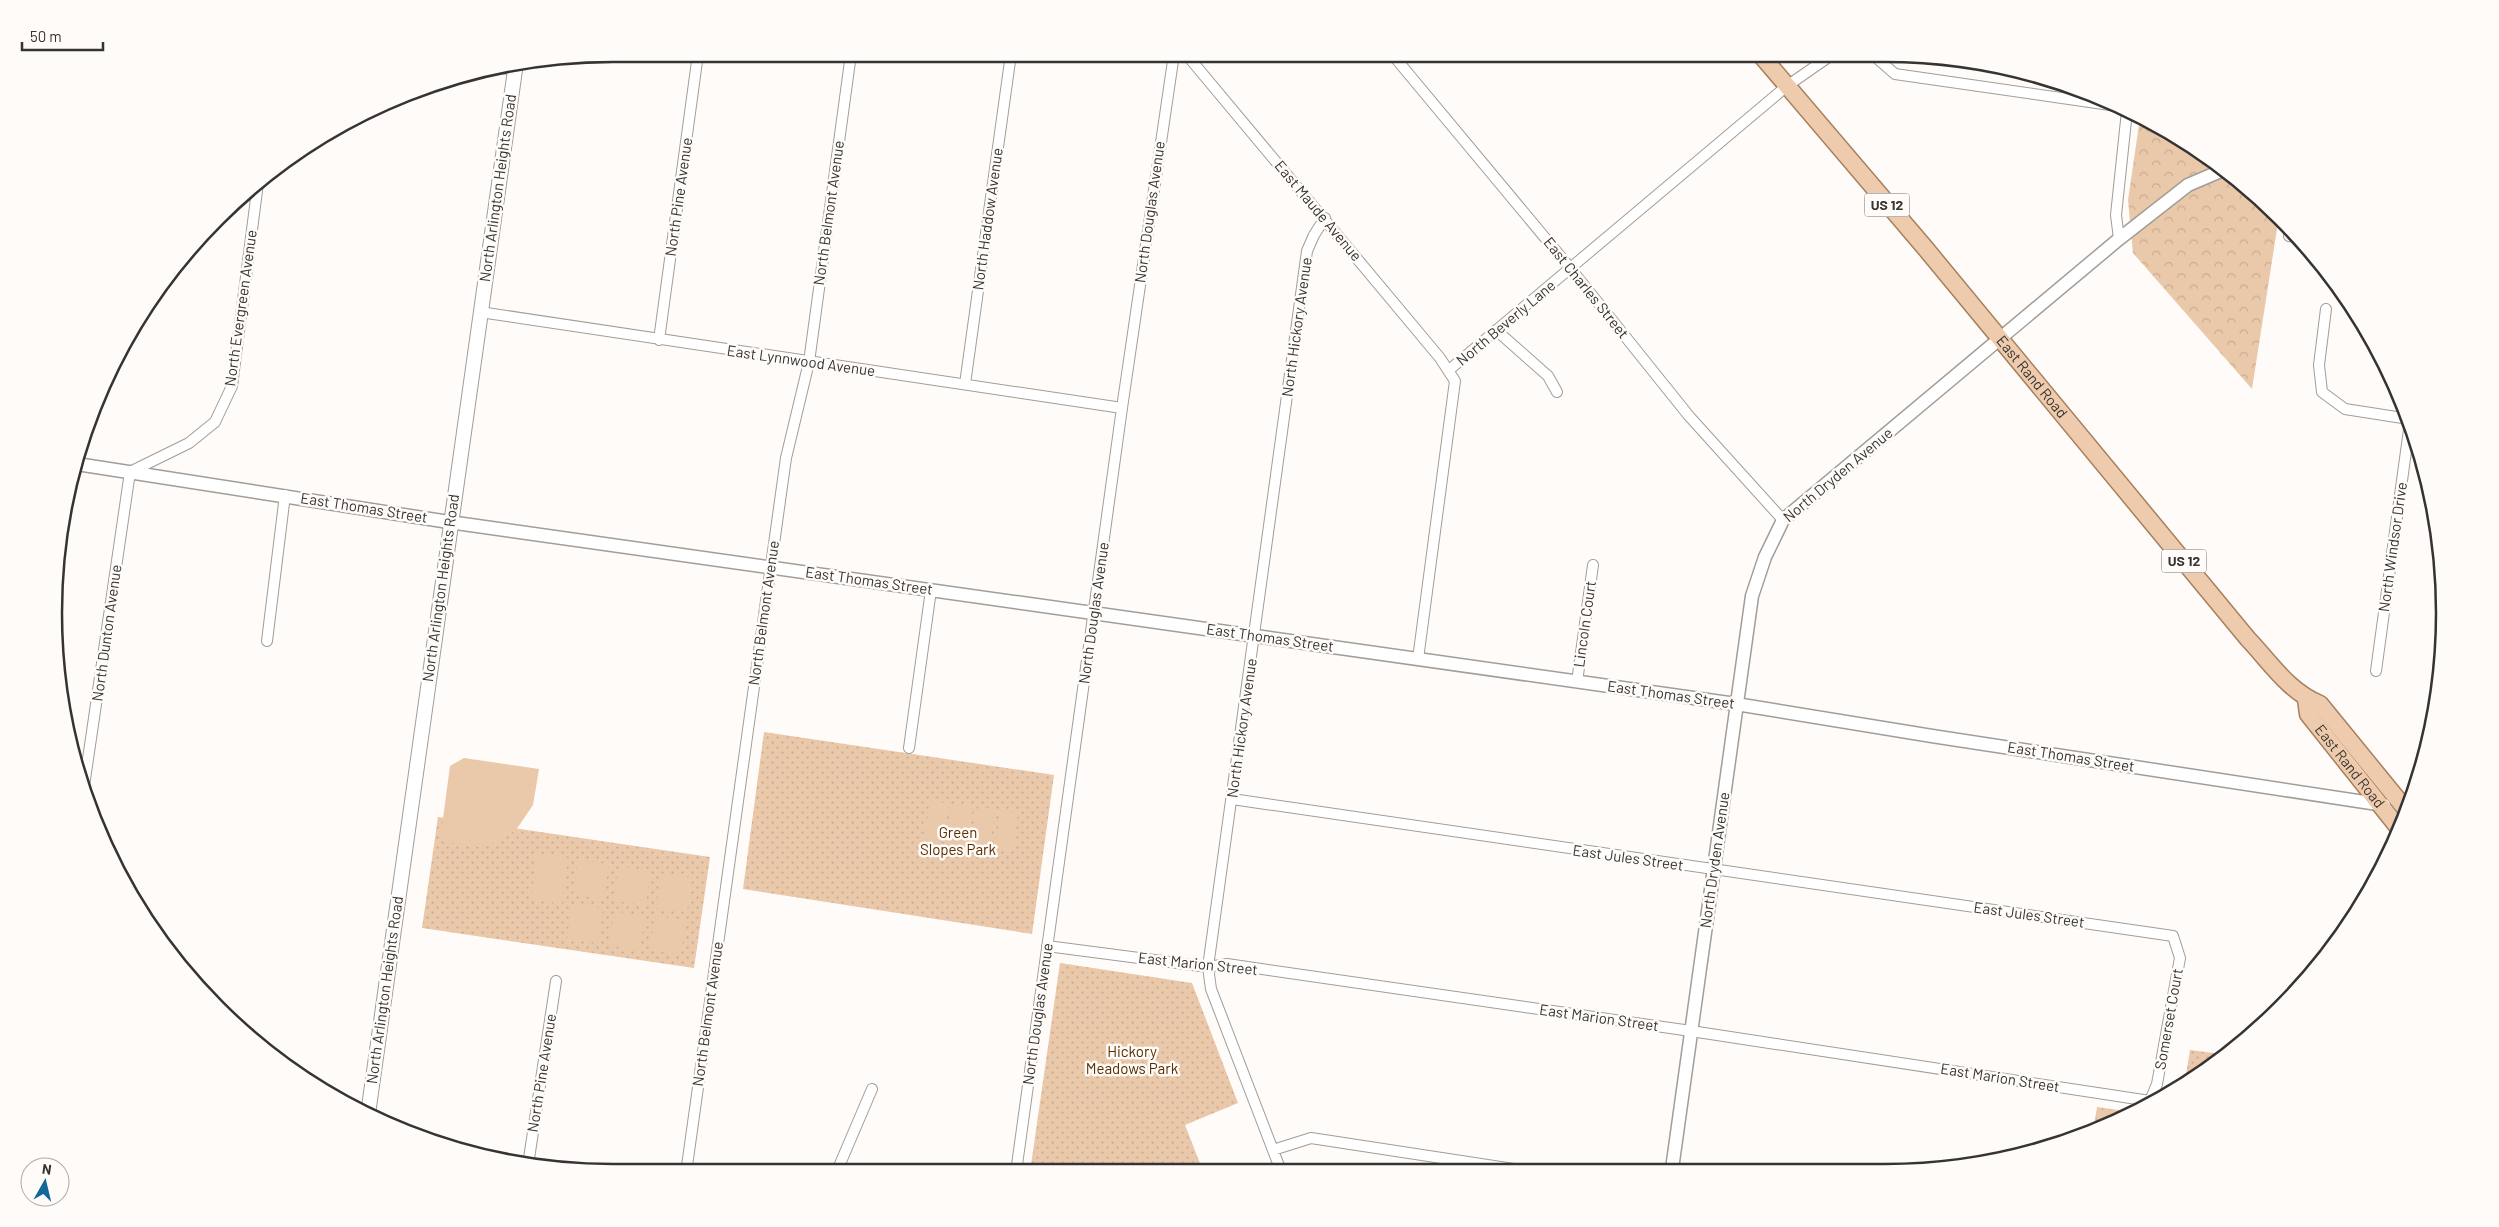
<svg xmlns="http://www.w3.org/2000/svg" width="2499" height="1227" font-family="Barlow,sans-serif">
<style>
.green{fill:url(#green-dots)}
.forest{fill:url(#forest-crowns)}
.pitch{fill:#eac8aa}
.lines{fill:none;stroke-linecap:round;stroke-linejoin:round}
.minor-casing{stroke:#a19d99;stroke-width:12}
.tertiary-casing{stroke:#a19d99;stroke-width:15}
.secondary-casing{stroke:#a19d99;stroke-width:16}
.primary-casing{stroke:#a6805e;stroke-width:19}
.minor{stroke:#fff;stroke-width:10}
.tertiary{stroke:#fff;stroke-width:12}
.secondary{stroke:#fff;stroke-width:14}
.primary{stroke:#eecbac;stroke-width:16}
.labels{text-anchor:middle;stroke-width:5;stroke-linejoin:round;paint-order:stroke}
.shield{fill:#fefbf8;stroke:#72706d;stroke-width:1}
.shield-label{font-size:14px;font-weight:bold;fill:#363432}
.street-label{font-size:15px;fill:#363432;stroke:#fefbf8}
.park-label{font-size:15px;fill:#562e00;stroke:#fefbf8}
.rim{fill:none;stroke:#363432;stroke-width:2.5}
</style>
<defs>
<pattern id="green-dots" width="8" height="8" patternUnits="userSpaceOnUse" patternTransform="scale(1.25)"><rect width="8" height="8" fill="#eac8aa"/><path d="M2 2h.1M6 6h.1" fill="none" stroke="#c9ac93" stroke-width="1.8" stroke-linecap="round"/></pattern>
<pattern id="forest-crowns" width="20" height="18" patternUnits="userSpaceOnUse" patternTransform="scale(1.25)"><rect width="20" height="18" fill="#eac8aa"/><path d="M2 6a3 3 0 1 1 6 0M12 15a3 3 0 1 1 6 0" fill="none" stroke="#c9ac93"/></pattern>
</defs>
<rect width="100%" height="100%" fill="#fefbf8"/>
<path class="green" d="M764,732L1054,775L1032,934L743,889Z
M438,817L710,857L694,968L422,928Z
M1060,963L1192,983L1238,1103L1185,1125L1203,1171L1030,1172Z
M2190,1050L2229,1055L2185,1081Z"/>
<path class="forest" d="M2140,118L2197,148L2279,216L2252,389L2133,253L2128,200Z
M2097,1107L2132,1112L2093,1132Z"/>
<path class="pitch" d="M464,758L539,769L533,805L516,830L498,842L478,847L440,841L450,766Z
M930,801L949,803L943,842L924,839Z
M953,804L973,807L967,846L947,843Z
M978,807L995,809L990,850L972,847Z
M1001,810L1018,813L1012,852L995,850Z
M537,853L568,858L562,904L531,899Z
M578,860L609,864L604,899L573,895Z
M619,866L650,871L646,905L614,901Z
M661,873L692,878L687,912L656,908Z
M572,904L603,908L598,943L567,939Z
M614,911L645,916L640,950L609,946Z
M655,916L686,920L681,955L650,950Z"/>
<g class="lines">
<g class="minor-casing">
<path id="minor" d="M1186,54L1440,358L1455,381L1418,659
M1392,54L1571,269L1689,416L1783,520
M1872,54L1895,74L2117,106
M495,67L515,70
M2289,236L2297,237
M2119,239L2116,215L2127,111
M2326,309L2319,365L2322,392L2345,409L2409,419
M480,312L1122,408
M1496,330L1548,376L1557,392
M659,340L698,54
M1449,370L1787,86L1833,54
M965,384L1011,54
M267,641L285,495
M2376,671L2410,422
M1577,682L1593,565
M909,748L931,590
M83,793L130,472L189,443L215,422L232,386L258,183
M1047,946L1208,967L1227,964L1691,1031L2150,1101L2157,1084L2180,958L2173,936L1232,799
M1273,1150L1311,1138L1520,1170
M528,1165L556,981
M1281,1171L1211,989L1208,967L1307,251L1314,235L1325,218
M839,1172L840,1164L872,1089
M1016,1172L1122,408L1174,54
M686,1173L786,458L809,362L851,54"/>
</g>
<g class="tertiary-casing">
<path id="tertiary" d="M77,464L449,522L1736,704L1932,736L2384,805
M1672,1169L1752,596L1765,557L1783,520L2119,239L2188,185L2223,170"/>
</g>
<g class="secondary-casing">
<path id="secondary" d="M368,1114L516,63"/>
</g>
<g class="primary-casing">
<g id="primary">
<path id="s1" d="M1760,54L1926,249L2248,639C2270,662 2289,692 2320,704L2408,812"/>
<path id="s2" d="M2306,699L2308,714L2401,831"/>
</g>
</g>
<use href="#minor" class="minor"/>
<use href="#tertiary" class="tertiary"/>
<use href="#secondary" class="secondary"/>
<use href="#primary" class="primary"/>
</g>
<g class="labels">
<g class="shield">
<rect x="1864.5" y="193.5" width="45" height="23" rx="4"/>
<rect x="2161.5" y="549.5" width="45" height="23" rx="4"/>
</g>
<g class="shield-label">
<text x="1887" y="210">US 12</text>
<text x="2184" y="566">US 12</text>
</g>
<g class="street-label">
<text transform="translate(498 188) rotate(-82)" y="5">North Arlington Heights Road</text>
<text transform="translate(679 197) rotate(-82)" y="5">North Pine Avenue</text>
<text transform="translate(1318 211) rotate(50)" y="5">East Maude Avenue</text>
<text transform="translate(1150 212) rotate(-82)" y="5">North Douglas Avenue</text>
<text transform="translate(829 213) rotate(-82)" y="5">North Belmont Avenue</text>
<text transform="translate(988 219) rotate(-82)" y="5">North Haddow Avenue</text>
<text transform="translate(1586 288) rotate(51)" y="5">East Charles Street</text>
<text transform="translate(241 308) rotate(-82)" y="5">North Evergreen Avenue</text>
<text transform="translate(1506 323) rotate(-40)" y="5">North Beverly Lane</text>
<text transform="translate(1297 327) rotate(-82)" y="5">North Hickory Avenue</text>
<text transform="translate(801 361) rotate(8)" y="5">East Lynnwood Avenue</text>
<text dy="5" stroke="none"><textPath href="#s1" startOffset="422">East Rand Road</textPath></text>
<text transform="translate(1838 475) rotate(-40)" y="5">North Dryden Avenue</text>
<text transform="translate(364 508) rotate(9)" y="5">East Thomas Street</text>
<text transform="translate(2393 547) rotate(-82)" y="5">North Windsor Drive</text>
<text transform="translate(869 581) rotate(8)" y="5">East Thomas Street</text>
<text transform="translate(441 588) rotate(-82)" y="5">North Arlington Heights Road</text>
<text transform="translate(764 613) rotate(-82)" y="5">North Belmont Avenue</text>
<text transform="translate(1094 613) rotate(-82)" y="5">North Douglas Avenue</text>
<text transform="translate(1585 624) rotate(-82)" y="5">Lincoln Court</text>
<text transform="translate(107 633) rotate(-82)" y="5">North Dunton Avenue</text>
<text transform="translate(1270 638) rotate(8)" y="5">East Thomas Street</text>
<text transform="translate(1671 695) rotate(8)" y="5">East Thomas Street</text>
<text transform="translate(1242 728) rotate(-82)" y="5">North Hickory Avenue</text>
<text transform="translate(2071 757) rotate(9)" y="5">East Thomas Street</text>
<text dy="5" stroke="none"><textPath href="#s2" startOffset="82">East Rand Road</textPath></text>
<text transform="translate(1628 858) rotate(8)" y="5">East Jules Street</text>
<text transform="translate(1715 860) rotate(-82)" y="5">North Dryden Avenue</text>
<text transform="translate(2029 915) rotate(8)" y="5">East Jules Street</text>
<text transform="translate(1198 964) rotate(6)" y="5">East Marion Street</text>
<text transform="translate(385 990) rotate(-82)" y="5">North Arlington Heights Road</text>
<text transform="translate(708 1014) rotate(-82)" y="5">North Belmont Avenue</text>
<text transform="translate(1038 1014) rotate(-82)" y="5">North Douglas Avenue</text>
<text transform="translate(1599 1018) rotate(8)" y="5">East Marion Street</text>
<text transform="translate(2169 1019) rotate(-80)" y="5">Somerset Court</text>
<text transform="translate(542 1073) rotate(-81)" y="5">North Pine Avenue</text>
<text transform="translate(2000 1078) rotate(9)" y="5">East Marion Street</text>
</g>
<g class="park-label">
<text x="958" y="838">Green<tspan x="958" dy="17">Slopes Park</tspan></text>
<text x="1132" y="1057">Hickory<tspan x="1132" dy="17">Meadows Park</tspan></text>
</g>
</g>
<path d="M0 0H2499V1227H0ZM613 62H1885A551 551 0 0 1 2436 613V613A551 551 0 0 1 1885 1164H613A551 551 0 0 1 62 613V613A551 551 0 0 1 613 62Z" fill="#fefbf8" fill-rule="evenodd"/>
<path class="rim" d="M613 62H1885A551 551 0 0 1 2436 613V613A551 551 0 0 1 1885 1164H613A551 551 0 0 1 62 613V613A551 551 0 0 1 613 62Z"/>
<g transform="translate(45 1182) rotate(8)"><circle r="24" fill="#fefbf8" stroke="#aeaba9"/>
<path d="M0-4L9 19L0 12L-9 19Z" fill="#126899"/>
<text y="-8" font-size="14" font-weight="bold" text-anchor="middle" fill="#363432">N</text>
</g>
<path d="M22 42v8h81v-8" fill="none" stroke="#363432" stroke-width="2.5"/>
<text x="30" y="42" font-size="15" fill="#363432" stroke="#fefbf8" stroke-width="4" paint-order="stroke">50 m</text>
</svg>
